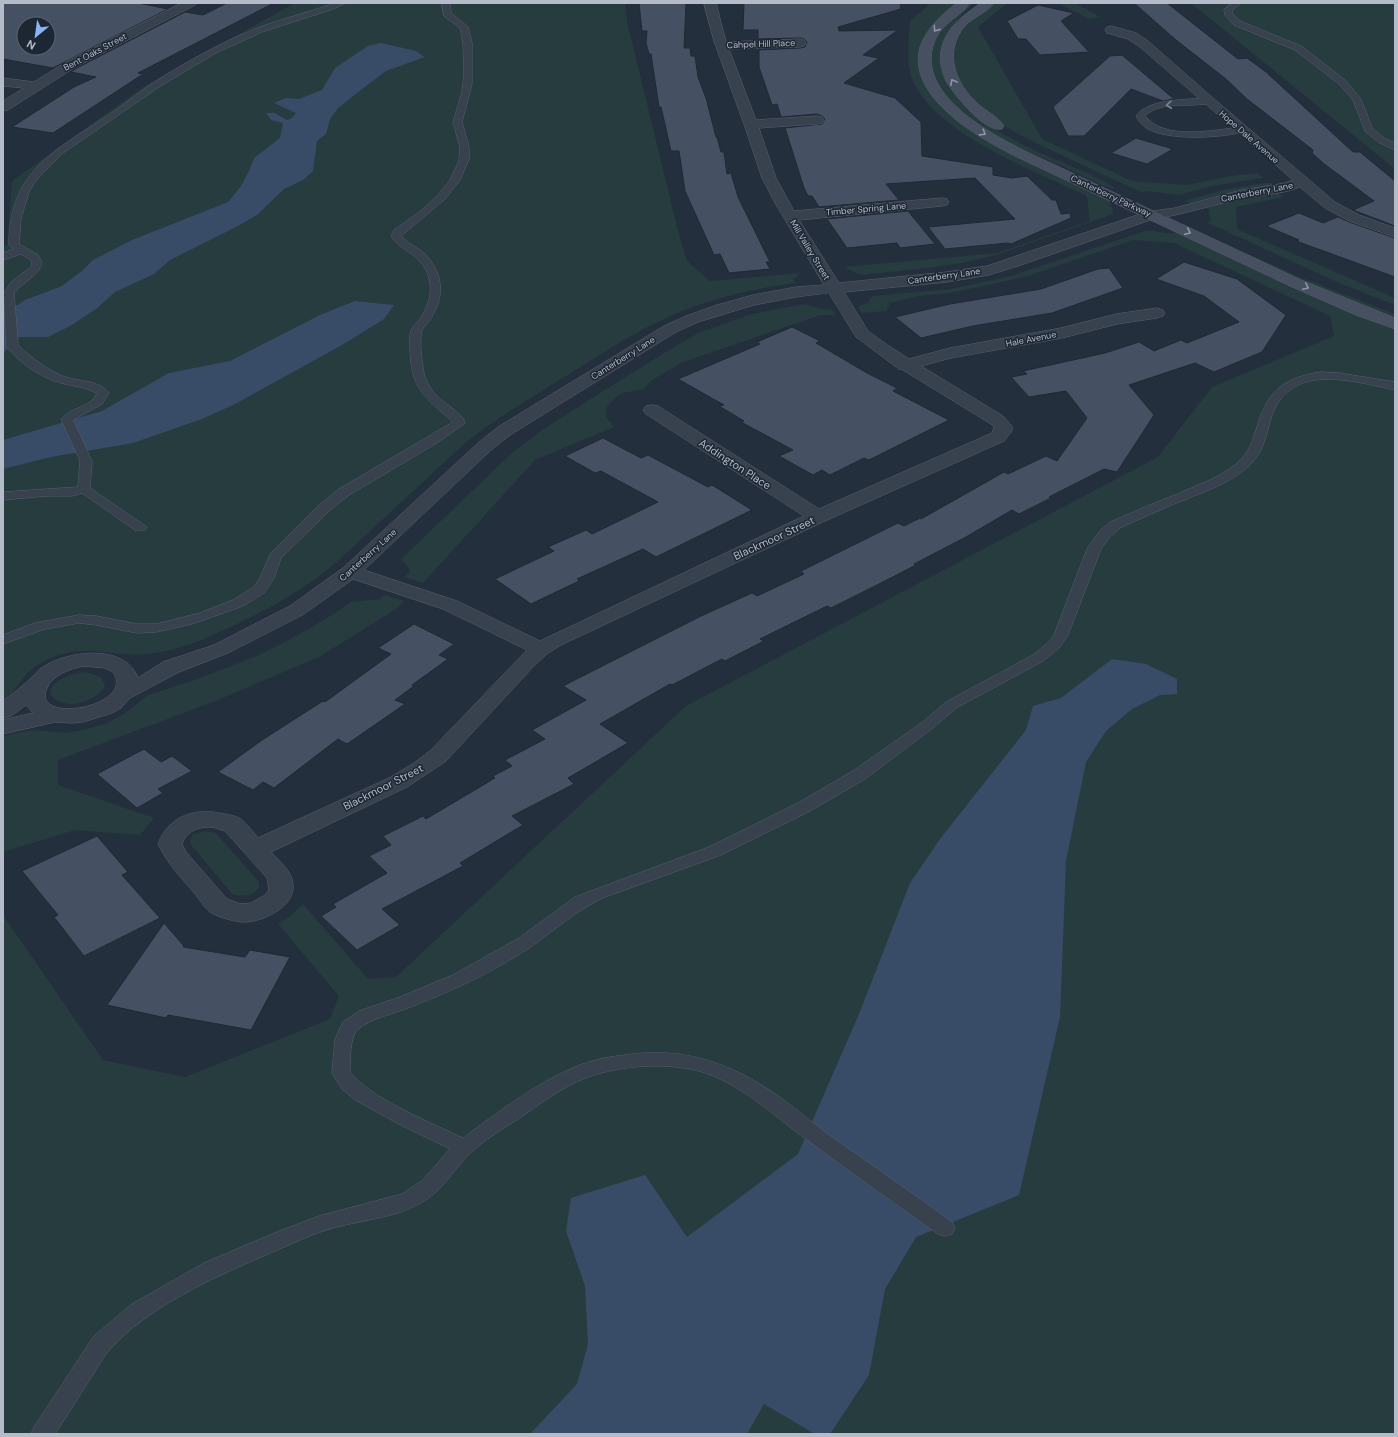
<svg xmlns="http://www.w3.org/2000/svg" width="1398" height="1437" font-family="'DM Sans',sans-serif">
<style>
.green{fill:#263c3f}
.water{fill:#394c67}
.building{fill:#455162;stroke:#1f2835;fill-rule:evenodd}
.lines{fill:none;stroke-linecap:round;stroke-linejoin:round}
.lane-casing{stroke:#565f6c;stroke-width:1}
.street-casing{stroke:#565f6c;stroke-width:1}
.secondary-casing{stroke:#565f6c;stroke-width:1}
.lane{fill:#38414e;fill-rule:evenodd}
.street{fill:#38414e;fill-rule:evenodd}
.secondary{fill:#465061;fill-rule:evenodd}
.oneway{stroke:#8e96a5}
.oneway2{stroke:#7c8592}
.labels{text-anchor:middle;stroke-width:3;stroke-linejoin:round;paint-order:stroke}
.far-street-label{font-size:9px;fill:#b4bcc9;stroke:#1d2633}
.street-label{font-size:11px;fill:#b4bcc9;stroke:#1d2633}
</style>
<rect width="100%" height="100%" fill="#242f3e"/>
<path class="green" d="M295,3H625L627,21L677,227L687,261L710,281L801,273L793,279L795,283C751,289 707,299 666,318C628,335 593,360 558,381C525,402 491,421 462,446C431,474 401,503 370,531C352,548 334,566 314,580C290,597 264,611 237,624C210,637 180,650 150,654C109,658 82,640 41,663C23,672 18,690 3,702V246L7,245L12,181L143,87Z
M931,3H959C913,36 904,66 945,109L1115,203L1108,206L1112,207L1113,214L996,255L962,263L927,268L861,275L844,267L997,253L1090,221L1087,196C1036,172 936,134 913,81C905,62 909,40 910,21Z
M970,3H974C962,15 948,27 943,44C925,106 1024,146 1068,165C1078,169 1111,183 1116,189C1106,189 1072,170 1060,165C1040,156 1019,149 999,138C968,121 916,82 935,40C942,24 957,13 970,3Z
M995,3H1007L978,27L1042,139L1132,181L1186,185L1231,176L1257,173L1263,178L1212,186L1179,195L1147,191L1142,192C1118,182 1094,171 1070,159C1030,140 983,122 960,82C952,67 950,50 959,35C967,22 982,12 995,3Z
M1058,3H1075L1100,17L1089,19Z
M1191,3H1395V169Z
M1264,183H1270L1274,185L1228,194L1192,204L1184,201L1223,190Z
M1277,192L1284,197L1236,207L1237,229L1395,298V305L1339,283L1206,222L1211,221L1209,213L1210,210L1206,208L1242,198Z
M1179,224H1183L1295,275L1395,314V320L1339,298Z
M1145,231C1157,229 1167,236 1178,232L1395,328V1434H3V915L103,1060L185,1077L330,1019L339,996L278,924L289,917L303,904L368,979L396,977L686,706L1158,457L1212,387L1334,336L1330,316L1174,243L1133,240L1028,276L979,287L950,293L918,296L890,303L886,311L861,313L858,306L868,303L872,296L951,289L1011,276Z
M803,304L826,310L832,309L835,315H821L683,362L652,380L643,389L623,393L616,397L607,406L606,417L614,427L535,460L423,583L404,577L409,573V569L401,559L513,452L541,431L592,398L669,350L698,333L752,314Z
M385,595L404,601L396,609L319,657L213,702L58,760V785L154,818L140,835L75,830L3,852V736L33,730L67,733L82,730L108,723L128,711L148,695L195,680L259,655L287,641L327,618L351,602L379,599Z
M82,672L90,673L102,678L105,686C97,701 70,710 55,699C38,685 73,673 82,672Z
M205,831L216,833L259,882V888C251,896 243,897 232,894L191,845L190,840L193,834Z"/>
<path class="water" d="M381,43L416,51L425,57L386,71L366,86L338,108L330,119L326,134L317,141L313,171L303,180L284,189L257,215L238,226L170,260L154,274L115,292L96,309L72,325L48,337H19L3,353V308L18,305L25,300L62,286L83,270L93,260L132,240L228,202L241,186L249,171L254,158L280,138L283,123L271,120L266,113H275L287,120L292,118L296,113L274,103L286,98L299,99L322,90L335,68L368,46Z
M355,301L394,305L384,319L342,345L235,404L202,419L133,443L51,457L3,469V440L102,411L169,373L230,361L320,315Z
M1112,659L1146,664L1177,679V694L1160,695L1132,709L1106,731L1086,762L1066,861L1060,1017L1019,1195L916,1237L885,1289L869,1375L830,1434H815L764,1404L747,1434H530L577,1384L588,1344L585,1286L566,1231L571,1198L645,1175L687,1237L798,1154L859,1014L910,883L940,839L1026,730L1033,706L1061,698Z"/>
<path class="building" d="M3,3H138L168,9L53,68L3,59ZM24,24H48V48H24Z
M227,3H274L138,73L143,74L53,133L12,127L74,87L96,77L71,72L75,69L185,12L203,15Z
M639,3H686L684,48H690L691,56H695L698,77L706,98L716,137H717L721,152H724L727,174L731,173L738,197L770,262H766L770,269L729,273L720,254L714,255L685,191L679,151H671L661,107H659L651,54H649L646,43L647,31H642Z
M744,3H900L901,9L838,27L839,31L898,30L863,55L879,58L844,83L895,98L921,122L922,156L993,167V175L1012,178L1027,176L1052,200H1056L1061,214L1070,213L1071,218L1011,244L1008,243L945,249L928,227L1015,219L975,178L886,184L899,200L819,207L812,196H808L804,188L785,128L822,124L825,119L822,116L817,114L781,117L777,104L772,105L759,67V50L800,48L805,47L807,42L804,39L800,38L758,39V30H743Z
M1134,3H1167L1238,59L1247,58L1266,72L1353,152H1360L1395,181V226L1353,210L1374,201L1323,163L1312,153L1313,150L1247,99L1226,79L1176,40Z
M1038,5L1074,13L1061,21L1089,52L1040,55L1026,39H1018L1007,21Z
M1122,55L1174,99L1163,101L1131,89L1084,136H1068L1053,107L1110,56Z
M1136,138L1173,149L1147,164L1111,153Z
M908,211L935,244L900,248L897,243L847,248L827,219Z
M1299,213L1323,223L1338,217L1349,222L1395,238V277L1296,241L1299,240L1266,226Z
M1184,262L1237,279L1286,315L1262,352L1214,372L1195,363L1129,385L1154,415L1117,472L1104,469L1049,497L1051,498L1019,514L1012,510L966,537L914,564L916,565L881,583L831,608L827,606L760,639L764,641L725,661L722,659L672,685L670,684L600,724L628,743L568,778L574,784L512,816L523,825L460,863L463,866L382,909L400,925L357,950L321,916L336,907L333,904L387,873L369,856L391,845L383,836L423,816L426,819L495,778L493,776L512,766L505,760L545,739L532,730L586,700L563,686L701,616L752,593L757,596L804,574L801,571L898,523L904,526L920,518L921,519L1004,472L1008,474L1046,456L1057,461L1087,418L1066,391L1029,397L1011,377L1027,374L1023,371L1105,353L1139,342L1154,351L1181,340L1187,343L1239,322L1204,296L1156,279Z
M1109,268L1123,288L1052,313L973,326L921,338L895,317L950,304L1041,289L1098,269Z
M792,327L820,341L816,343L867,373L897,388L893,391L949,420L869,460L864,458L830,475L822,470L813,475L779,456L793,450L741,422L744,421L719,406L724,405L678,379L760,344L757,342Z
M603,438L641,458L648,455L708,487L712,485L752,510L656,557L643,549L577,579L579,581L531,604L495,579L554,551L548,547L586,530L592,534L658,502L601,471L595,473L565,456Z
M414,624L454,644L439,655L448,659L412,685L414,686L395,700L405,704L347,744L338,739L274,788L263,782L253,790L218,772L262,740L323,701L325,702L391,654L378,648Z
M144,749L161,762L172,756L192,771L158,789L163,793L137,808L97,774Z
M97,836L128,872L122,875L160,918L84,956L54,917L58,915L22,871Z
M164,923L184,946L183,947L245,957L250,950L290,957L251,1030L168,1015L166,1018L107,1005Z"/>
<g class="lines">
<g class="lane-casing">
<path id="lane" d="M335,3H346L333,9L262,32L216,53L162,85L63,153L37,179L29,192L21,218L19,244L38,255L42,262C40,276 22,282 14,293L18,345C30,357 45,368 60,375C75,382 99,379 109,393L102,404L73,420L92,461L90,488L147,527L145,530H135L82,493L72,496H45L3,500V492L78,487L80,461L61,419C70,407 91,408 97,394C86,386 70,386 58,382C40,377 17,361 6,346L4,293L11,282L31,267L32,262L30,259L21,254L3,260V253L14,249L9,245C9,168 58,150 113,112C125,104 137,94 150,85C179,66 211,48 243,34C272,21 304,14 335,3Z
M442,3H450L451,13L468,27L472,43V84L462,122L469,147V159L460,180L445,199L401,236C410,246 422,248 431,261C444,280 443,299 431,318C429,322 424,326 422,330C419,339 422,364 424,373C426,382 431,390 437,396C443,402 465,416 465,423L440,441L349,495L328,512L281,558L274,578L264,593L243,606L192,624L156,632L137,633L96,625L79,623L45,629L3,644V635L35,623L79,615L96,616L137,624H156L200,613L233,600L254,587L260,578L270,554L318,506L339,489L453,422C425,397 411,390 410,349C410,342 409,334 412,328C414,325 418,322 420,319C428,306 433,293 429,278C421,252 403,254 391,236L394,230L422,210L438,195L450,180L459,161L460,147L453,122L462,92L464,74L463,43L460,28L444,16Z
M1232,3H1241L1232,11L1233,14L1240,21L1301,46L1345,80L1361,99L1372,128L1384,138L1395,143V150L1378,142L1365,131L1353,100L1339,84L1295,50L1234,25L1225,15L1224,10Z
M1208,98L1211,99L1212,101L1211,103C1191,108 1161,100 1145,116C1165,141 1213,130 1241,127L1246,130L1244,132C1219,138 1168,141 1146,128C1142,125 1138,120 1136,116C1149,98 1187,100 1208,98Z
M1321,372L1339,373L1395,382V390C1351,381 1290,361 1271,418C1266,436 1263,454 1248,467C1230,483 1206,491 1184,500C1162,509 1141,518 1120,528L1109,538L1101,549L1068,635L1059,648L1043,661L956,708L934,727L865,779L810,811L721,855L605,897C578,909 556,929 532,946C495,971 454,990 413,1006C395,1014 372,1017 357,1030C350,1037 350,1062 350,1072C370,1098 431,1123 463,1138C497,1113 536,1083 575,1067C591,1060 608,1057 625,1055C683,1046 731,1063 778,1096C795,1108 810,1121 826,1133C868,1162 910,1192 952,1222L955,1228L952,1234L945,1236L938,1234C892,1201 845,1168 799,1134C766,1109 732,1077 690,1069C653,1062 604,1067 570,1085C553,1094 537,1106 521,1117C504,1128 484,1140 469,1154C453,1171 441,1192 421,1203C391,1220 355,1220 323,1231C303,1238 284,1247 264,1256C212,1278 148,1307 110,1349C103,1357 98,1367 92,1376C80,1395 67,1415 55,1434H31L34,1427L94,1336L132,1304L204,1263L277,1232L319,1216L402,1194L423,1180L450,1149L399,1124L355,1100L342,1089L332,1073L335,1039L343,1022L359,1011L400,997L453,975L519,938L575,897L709,847L798,803L853,771L924,721L946,702L1033,655L1049,642L1054,635L1087,549L1099,532L1110,522C1132,513 1153,503 1175,495C1195,486 1217,479 1235,465C1249,454 1253,440 1258,424C1268,389 1287,377 1321,372Z"/>
</g>
<g class="street-casing">
<path id="street" d="M182,3H197L195,5L74,68L8,110L3,111V101L24,88L3,86V78L34,82L66,62Z
M704,3H716L726,42L800,39L804,40L806,43L804,46L800,47L729,49L756,120L817,116L822,117L824,120L822,123L817,124L759,128L776,178L794,211L942,198L947,199L949,202L947,205L942,206L799,220L839,283L947,272L987,266L1146,212L1175,208L1242,190L1285,183L1293,180L1140,47L1128,39L1107,33L1105,30L1107,27L1111,26L1136,33L1148,41L1213,98L1335,202L1359,215L1395,228V237L1349,221L1325,208L1300,187C1281,195 1260,194 1240,199C1211,205 1183,215 1153,219L1021,265L989,275L947,282L844,292L868,331L886,344L909,359L950,348L1061,328L1116,314L1157,308L1163,310L1165,313L1163,316L1157,318L1117,324L1062,338L951,358L921,366L1003,416L1012,426V431L1004,441L825,521L561,645L548,653L533,667L446,761L407,787L271,852C279,861 292,871 293,884C296,907 261,923 242,922C232,921 218,917 210,912C205,908 200,901 196,895C182,879 168,864 158,844C169,815 196,807 224,814C230,815 237,816 242,820C248,825 253,832 258,838L391,777L414,763L430,751L527,650L443,609L353,579L304,614L228,653L179,672L130,698L121,708L112,713L83,722L72,723L55,722L3,734V720L33,713L26,705L11,716L3,718V701C12,695 21,687 29,680C33,677 36,672 40,669C64,651 125,642 138,678L163,662L214,645L290,606L343,568L478,443L498,427L664,326L686,316L717,305L753,295L796,287L824,285L775,203L762,178L744,124L714,41ZM829,293L856,337L899,369L903,370L991,424L994,427L992,433L819,509L658,406L652,405L646,406L643,410L646,414L804,516L540,641L457,601L364,570L490,451L510,435L676,332L698,322L754,305L796,297ZM83,666L105,668L113,672C137,707 30,726 47,688C52,675 70,669 83,666ZM212,827L225,831L267,878L269,890L265,895L251,903L241,904L230,900L227,899L186,852L182,844C187,830 199,827 212,827Z"/>
</g>
<g class="secondary-casing">
<path id="secondary" d="M957,3H970C961,16 944,22 936,38C911,91 987,132 1025,151L1301,280L1395,318V329L1356,315L1290,286L1015,156C979,138 906,97 920,47C926,29 942,14 957,3Z
M981,3H994C987,13 973,17 965,26C943,52 955,83 978,104C986,111 998,117 1004,126L1002,129C985,133 954,95 946,81C942,72 939,60 941,51C945,28 963,15 981,3Z"/>
</g>
<use href="#lane" class="lane"/>
<use href="#street" class="street"/>
<use href="#secondary" class="secondary"/>
</g>
<defs><path id="oneway-chevron" d="M-2-3.5L2.5 0L-2 3.5" fill="none" stroke-width="1.6" stroke-linecap="round" stroke-linejoin="round"/></defs>
<g class="oneway">
<use href="#oneway-chevron" transform="translate(936 29) rotate(125)"/>
<use href="#oneway-chevron" transform="translate(953 82) rotate(-119)"/>
<use href="#oneway-chevron" transform="translate(983 133) rotate(32)"/>
<use href="#oneway-chevron" transform="translate(1188 232) rotate(25)"/>
<use href="#oneway-chevron" transform="translate(1306 287) rotate(25)"/>
</g>
<use class="oneway2" href="#oneway-chevron" transform="translate(1169 105) rotate(174)"/>
<g class="labels">
<g class="far-street-label">
<text transform="translate(761 44) rotate(-2)" y="3">Cahpel Hill Place</text>
<text transform="translate(95 52) rotate(-28)" y="3">Bent Oaks Street</text>
<text transform="translate(1249 137) rotate(41)" y="3">Hope Dale Avenue</text>
<text transform="translate(1257 192) rotate(-11)" y="3">Canterberry Lane</text>
<text transform="translate(1111 196) rotate(25)" y="3">Canterberry Parkway</text>
<text transform="translate(866 209) rotate(-5)" y="3">Timber Spring Lane</text>
<text transform="translate(810 250) rotate(59)" y="3">Mill Valley Street</text>
<text transform="translate(944 276) rotate(-8)" y="3">Canterberry Lane</text>
<text transform="translate(1031 339) rotate(-11)" y="3">Hale Avenue</text>
<text transform="translate(623 358) rotate(-32)" y="3">Canterberry Lane</text>
<text transform="translate(368 555) rotate(-42)" y="3">Canterberry Lane</text>
</g>
<g class="street-label">
<text transform="translate(735 464) rotate(33)" y="4">Addington Place</text>
<text transform="translate(774 538) rotate(-25)" y="4">Blackmoor Street</text>
<text transform="translate(383 787) rotate(-27)" y="4">Blackmoor Street</text>
</g>
</g>
<rect width="1398" height="1437" fill="none" stroke="#b4bcc9" stroke-width="8"/>
<g transform="translate(36 36) rotate(209)"><circle r="19" fill="#1d2633" stroke="#59626f"/>
<path d="M0-3L7 15L0 10L-7 15Z" fill="#8ab4f8"/>
<text y="-6" font-size="11" font-weight="bold" text-anchor="middle" fill="#b4bcc9">N</text>
</g>
</svg>
